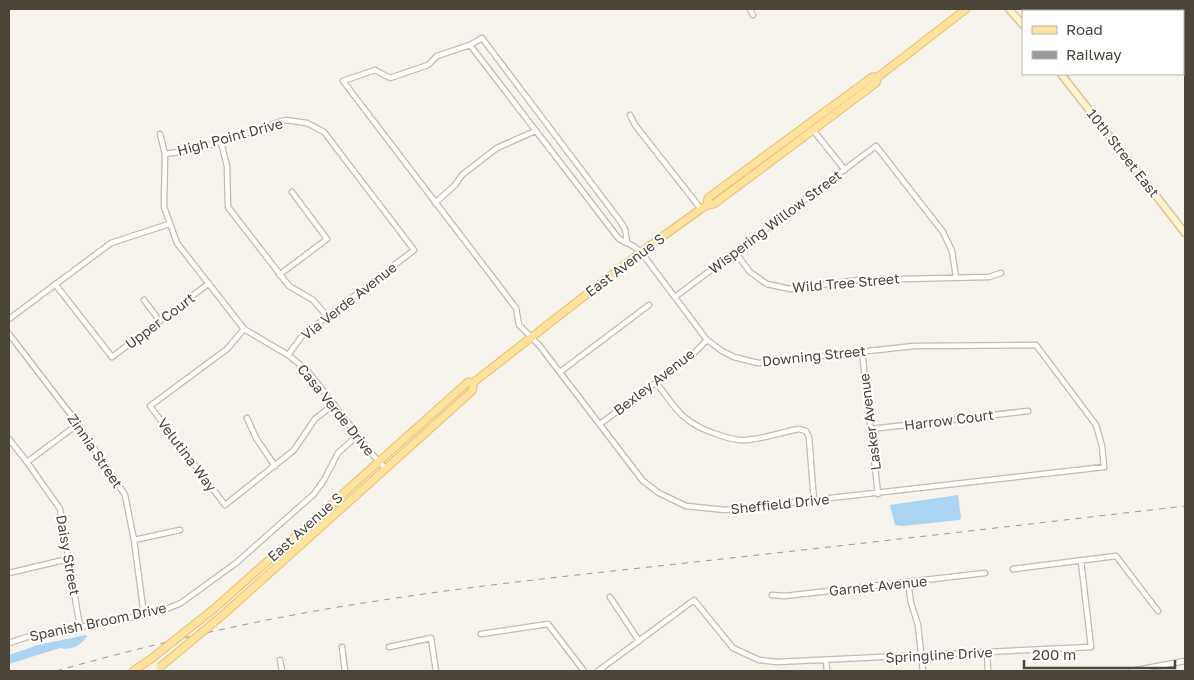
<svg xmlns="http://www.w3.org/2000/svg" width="1194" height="680" font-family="'Golos Text',sans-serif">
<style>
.water{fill:#a9d4f2}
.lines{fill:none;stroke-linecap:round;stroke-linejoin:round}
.minor-casing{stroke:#c2bbae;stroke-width:7}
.secondary-casing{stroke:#d6c79b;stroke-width:9}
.primary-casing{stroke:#e6c16a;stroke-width:9}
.minor{stroke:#fff;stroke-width:4.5}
.secondary{stroke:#fff3cd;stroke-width:6}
.primary{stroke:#ffe39c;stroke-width:7}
.rail{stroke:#9a9a9a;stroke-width:1;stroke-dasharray:6 6;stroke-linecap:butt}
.primary-bridge-casing{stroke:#e6c16a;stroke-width:9;stroke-linecap:butt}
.primary-bridge{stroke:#ffe39c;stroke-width:7}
.labels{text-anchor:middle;stroke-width:4;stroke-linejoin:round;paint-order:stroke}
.street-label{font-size:14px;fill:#4b4439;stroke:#fff}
</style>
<rect width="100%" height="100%" fill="#f6f3ec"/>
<path class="water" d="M958,495L961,518L959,520L903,526L895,525L890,505Z
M86,635L87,636C82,645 70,651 60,648L9,664V655L38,645Z"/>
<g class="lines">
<g class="minor-casing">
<path id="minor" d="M750,9L753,15
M470,45L619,239L633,246L641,252L707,340L722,351L734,357L758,363L914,346L1036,345L1096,425L1102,446L1104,467L725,510L686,506L659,493L643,481L539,345L519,325L516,308L343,81L375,70L390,78L428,65L437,56Z
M470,45L482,38L620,221L625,229L627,243
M630,115L635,125L701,209
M813,130L845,170
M160,134L165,154L164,207L177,243L244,329L288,355L307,370L372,454L385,468
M221,142L227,166L228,207L289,286L313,300L327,316
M165,154L193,150L221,142L285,120L307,123L324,132L414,250L302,336L288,355
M435,203L455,185L462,175L497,148L535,131
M735,252L750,272L767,284L790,289L859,280L989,277L1001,273
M279,275L327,239L292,192
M55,284L112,357L208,284
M675,297L876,146L943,232L952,251L956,277
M144,300L160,321
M9,319L111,243L169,224
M244,329L227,349L150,406L225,505L294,450L315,419L334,404
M9,334L78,424L125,495L134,540L144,615
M862,351L878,494
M560,372L649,305
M656,382C677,411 684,424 719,435C728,438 737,441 746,440C763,439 782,432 799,429L806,431L809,437L814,501
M247,418L256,438L275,466
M600,424L689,358L707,340
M871,429L1028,411
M9,439L27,462L60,509L80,627
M27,462L78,424
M134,540L180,530
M1013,569L1116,556L1158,611
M9,573L68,559
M908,583L911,603L918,625L923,671
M772,595L785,596L985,573
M610,597L639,641
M481,634L548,624L584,671
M9,643L27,637L144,615L164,610L181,603L236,563L314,494L324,480L338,453L358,435
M342,647L345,671
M389,647L431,638L436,671
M987,652L988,671
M280,660L282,671
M826,661L827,671
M598,671L694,600L733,648L759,660L777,662L1091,647L1081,561
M1131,671L1185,661"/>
</g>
<g class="secondary-casing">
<path id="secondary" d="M1009,9L1023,25
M1061,74L1185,233"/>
</g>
<g class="primary-casing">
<path id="primary" d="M707,205L708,198L872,77H878
M215,608L468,382H474L641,252L701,209L707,205L714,204L876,83L878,77L966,9
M224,614L461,401L472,391L474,382
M133,671L151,659"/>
</g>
<use href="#minor" class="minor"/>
<use href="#secondary" class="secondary"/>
<use href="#primary" class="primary"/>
<path class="rail" d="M56,671C159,642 264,618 370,602C478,585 586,574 695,562C858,544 1022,525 1185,506"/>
<g class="primary-bridge-casing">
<path id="primary-bridge" d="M151,659L215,608
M160,667L224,614"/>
</g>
<use href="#primary-bridge" class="primary-bridge"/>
</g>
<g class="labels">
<g class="street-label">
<text transform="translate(230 137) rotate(-15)" y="5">High Point Drive</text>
<text transform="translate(1123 153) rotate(52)" y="5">10th Street East</text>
<text transform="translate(775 222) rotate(-37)" y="5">Wispering Willow Street</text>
<text transform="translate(625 265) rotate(-37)" y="5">East Avenue S</text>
<text transform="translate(846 283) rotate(-5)" y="5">Wild Tree Street</text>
<text transform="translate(349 301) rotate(-38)" y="5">Via Verde Avenue</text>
<text transform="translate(160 321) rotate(-37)" y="5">Upper Court</text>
<text transform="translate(814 356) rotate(-6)" y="5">Downing Street</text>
<text transform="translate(654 382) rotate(-38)" y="5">Bexley Avenue</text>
<text transform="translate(336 410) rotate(51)" y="5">Casa Verde Drive</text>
<text transform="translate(949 420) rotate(-7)" y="5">Harrow Court</text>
<text transform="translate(870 422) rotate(-97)" y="5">Lasker Avenue</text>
<text transform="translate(95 451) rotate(56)" y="5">Zinnia Street</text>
<text transform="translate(187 455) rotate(53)" y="5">Velutina Way</text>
<text transform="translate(780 504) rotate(-6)" y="5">Sheffield Drive</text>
<text transform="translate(305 527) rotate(-42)" y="5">East Avenue S</text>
<text transform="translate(68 555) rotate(80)" y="5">Daisy Street</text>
<text transform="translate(878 586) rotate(-6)" y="5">Garnet Avenue</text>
<text transform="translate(98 622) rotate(-12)" y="5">Spanish Broom Drive</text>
<text transform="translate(939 655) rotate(-3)" y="5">Springline Drive</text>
</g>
</g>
<rect width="1194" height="680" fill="none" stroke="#4b4439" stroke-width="20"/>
<rect x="1022" y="10" width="162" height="65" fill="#ffffff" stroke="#b7b4b0"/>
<rect x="1032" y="26" width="25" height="8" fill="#ffe39c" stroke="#b7b4b0"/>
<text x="1066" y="35" font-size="15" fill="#4b4439">Road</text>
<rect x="1032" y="51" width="25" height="8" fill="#9a9a9a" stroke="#b7b4b0"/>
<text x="1066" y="60" font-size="15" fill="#4b4439">Railway</text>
<path d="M1024 660v8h151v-8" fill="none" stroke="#4b4439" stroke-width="2.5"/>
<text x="1032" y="660" font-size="15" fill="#4b4439" stroke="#ffffff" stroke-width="4" paint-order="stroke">200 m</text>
</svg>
